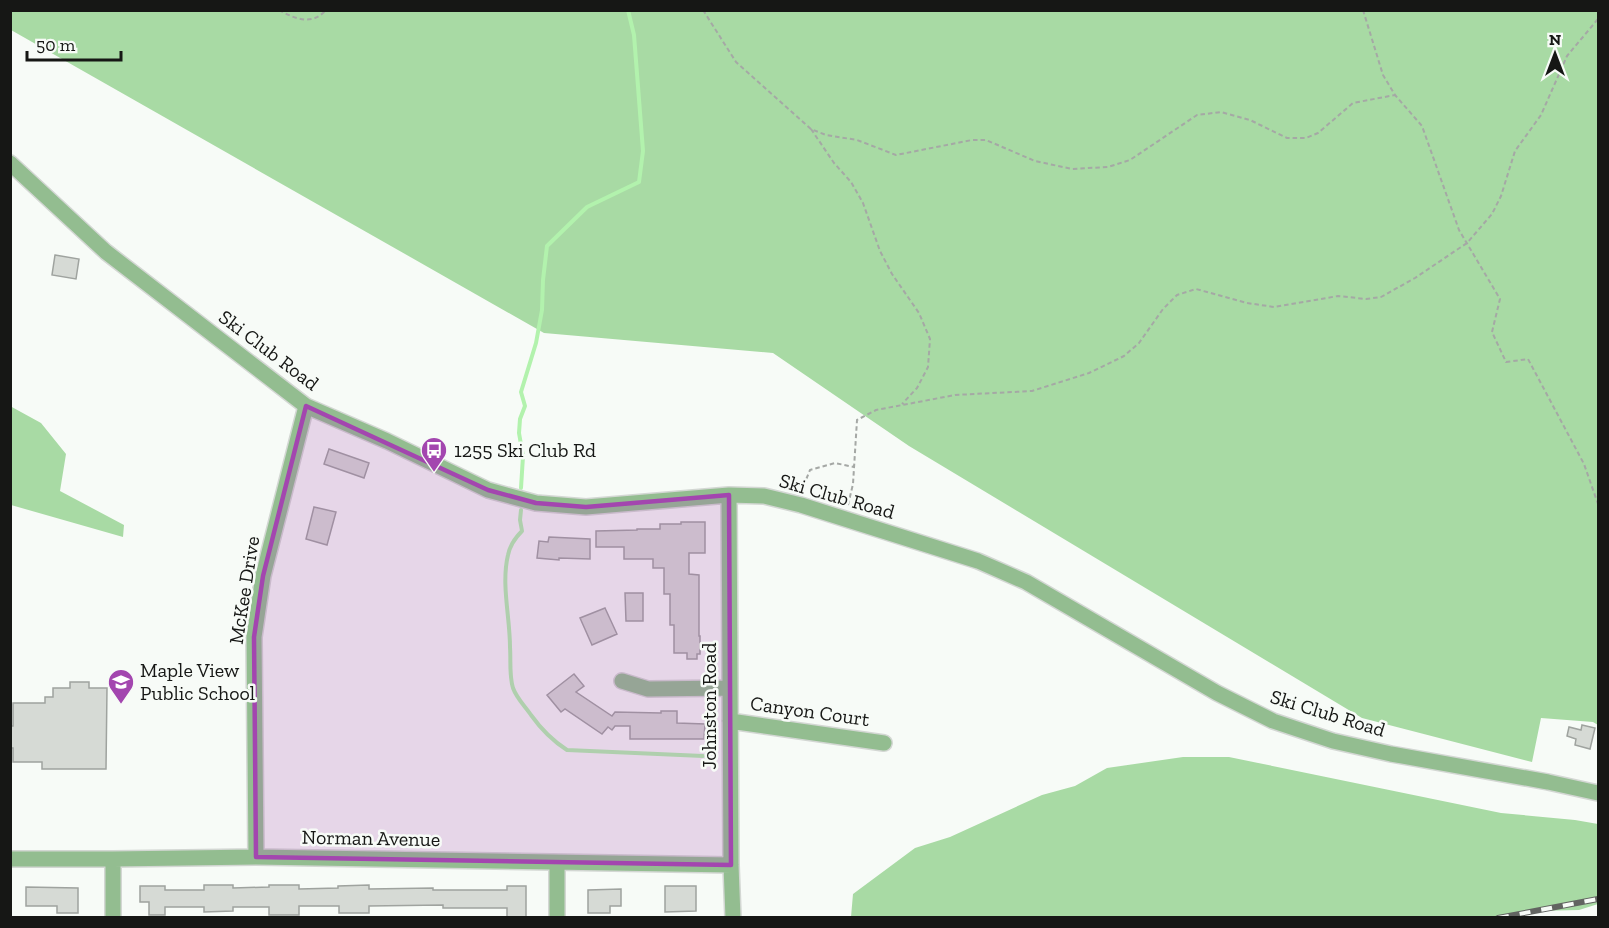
<svg xmlns="http://www.w3.org/2000/svg" width="1609" height="928" font-family="'Zilla Slab',serif">
<style>
.green{fill:#a8daa4}
.lines{fill:none;stroke-linecap:round;stroke-linejoin:round}
.stream{stroke:#b2f2ad;stroke-width:4}
.building{fill:#d6dad5;stroke:#9fa39f;stroke-width:1.5}
.minor-casing{stroke:#d3d7d3;stroke-width:18}
.path{stroke:#a5a8a5;stroke-width:2;stroke-dasharray:4.5 3;stroke-linecap:butt}
.minor{stroke:#93bd90;stroke-width:15}
.rail-casing{stroke:#626461;stroke-width:6}
.rail{stroke:#f7fbf7;stroke-width:4;stroke-dasharray:11;stroke-linecap:butt}
.marked{fill:#a346af;fill-opacity:0.2;stroke:#a346af;stroke-width:4.5;stroke-linejoin:round}
.labels{text-anchor:middle;stroke-width:5;stroke-linejoin:round;paint-order:stroke}
.street-label{font-size:20px;fill:#161715;stroke:#f7fbf7}
.poi-label{font-size:20px;fill:#161715;stroke:#f7fbf7;text-anchor:start}
</style>
<rect width="100%" height="100%" fill="#f7fbf7"/>
<path class="green" d="M11,10L1598,11V725L1593,722L1541,718L1532,762L1362,718L909,446L773,353L544,333L11,30Z
M10,406L41,423L66,454L60,491L124,525L123,537L11,505Z
M1183,757H1229L1501,813L1575,820L1598,824V904L1579,910L1537,911L1508,918L851,917L853,894L915,848L950,837L1042,795L1075,786L1107,768Z"/>
<g class="lines">
<path class="stream" d="M521,488L523,456L519,433L520,419L525,406L521,392L536,343L542,310L543,280L547,246L587,207L639,182L643,151L634,35L628,10
M521,510L520,520L522,531C515,538 510,545 508,555C501,584 510,617 510,647C511,661 509,675 513,688C517,699 525,706 531,715C541,729 553,741 567,750L703,756"/>
</g>
<path class="building" d="M55,255L79,259L76,279L52,275Z
M329,449L369,463L364,478L324,464Z
M314,507L336,512L327,545L306,539Z
M681,522H705V553H689V574L699,575V636H700V654H697V659H687V653H674V625H670V594H664V568H653V559H624V547H596V531L637,530V529H660V524H681Z
M549,537L590,539V559L559,558V560L537,558L539,541L548,542Z
M625,593H643V621H626Z
M605,608L617,634L592,645L580,618Z
M574,674L584,686L576,692L612,716L615,712L661,713V711H677V723L705,724L704,739H630V726H615L612,730L608,727L602,734L565,709L561,712L547,695Z
M70,682H89V688H107L106,769H42V762H13V748H10V726H13V703H45V697H53V688H70Z
M1582,725L1595,728L1590,749L1575,745L1576,739L1567,736L1569,727L1581,730Z
M204,885H233V888L269,887V885H299V889L338,888V886L369,885V889L433,888V890H507V886H526V918H507V908H443V905L369,906V913H339V906H299V915H269V907H233V911L204,912V907H165V915H149V902H140V886H165V890H204Z
M665,886H696V911L665,912Z
M26,887L78,888V913H57V906H26Z
M621,889V906H610V913H588V890Z"/>
<g class="lines">
<g class="minor-casing">
<path id="minor" d="M10,163L106,252L306,406L387,441L488,490L536,503L586,507L729,495L764,496L801,505L978,561L1026,582L1217,693L1273,721L1333,741L1391,754L1548,782L1598,793
M729,495L731,865L733,918
M622,681L648,689L729,688
M730,721L884,743
M256,857L254,637L263,576L306,406
M10,859H113L256,857L731,865
M113,859V918
M557,918V863"/>
</g>
<path class="path" d="M279,10C295,19 312,26 326,10
M703,10L736,62L811,129L826,135L857,140L896,155L972,140H986L1035,161L1072,169L1108,167L1130,160L1197,115L1221,112L1250,120L1287,138H1306L1318,133L1353,103L1395,95
M1363,10L1383,75L1395,95L1422,126L1459,230L1500,299L1492,332L1506,362L1528,359L1584,464L1598,504
M811,129L834,163L851,182L863,203L880,251L892,274L919,313L930,339L928,367L917,388L902,404
M802,493L803,487L810,470L835,463L854,467
M848,505L853,484L857,420L876,410L955,395L1032,391L1089,373L1124,356L1139,343L1163,309L1177,295L1196,289L1247,303L1274,307L1338,296L1366,299L1381,297L1415,278L1467,243L1492,214L1501,196L1515,151L1541,115L1567,56L1598,19"/>
<use href="#minor" class="minor"/>
<g class="rail-casing">
<path id="rail" d="M1498,918L1598,899"/>
</g>
<use href="#rail" class="rail"/>
</g>
<path class="marked" d="M306,406L488,490L536,503L586,507L729,495L731,865L256,857L254,637L263,576Z"/>
<defs>
<g id="bus-pin" transform="scale(1.35)"><path d="M0 17L-7.5 6A9.5 9.5 0 1 1 7.5 6Z" fill="#a346af" stroke="#f7fbf7"/><path d="M-5-6H5V4H4V6H2V4H-2V6H-4V4H-5ZM-3.5-4V0h7V-4ZM-3.5 1.2v1.5H-2V1.2ZM2 1.2v1.5H3.5V1.2Z" fill="#fff"/></g>
<g id="school-pin" transform="scale(1.35)"><path d="M0 17L-7.5 6A9.5 9.5 0 1 1 7.5 6Z" fill="#a346af" stroke="#f7fbf7"/><path d="M0-5L7-2L0 1L-7-2ZM-4 1L0 2.5L4 1V4Q0 6-4 4Z" fill="#fff"/></g>
</defs>
<g fill-rule="evenodd">
<use href="#bus-pin" x="434" y="450"/>
<use href="#school-pin" x="121" y="682"/>
</g>
<g class="labels">
<g class="street-label">
<text transform="translate(269 350) rotate(37)" y="7">Ski Club Road</text>
<text transform="translate(837 496) rotate(16)" y="7">Ski Club Road</text>
<text transform="translate(244 590) rotate(-81)" y="7">McKee Drive</text>
<text transform="translate(709 706) rotate(-90)" y="7">Johnston Road</text>
<text transform="translate(810 711) rotate(8)" y="7">Canyon Court</text>
<text transform="translate(1328 713) rotate(17)" y="7">Ski Club Road</text>
<text transform="translate(371 838) rotate(1)" y="7">Norman Avenue</text>
</g>
<g class="poi-label">
<text x="454" y="457">1255 Ski Club Rd</text>
<text x="140" y="677">Maple View<tspan x="140" dy="23">Public School</tspan></text>
</g>
</g>
<rect width="1609" height="928" fill="none" stroke="#161715" stroke-width="24"/>
<g transform="translate(1555 54)" stroke="#f7fbf7" stroke-width="4.5" paint-order="stroke">
<path d="M0-4.5L10 22L0 15L-10 22Z" fill="#161715"/>
<text y="-9" font-size="16" font-weight="bold" text-anchor="middle" fill="#161715">N</text>
</g>
<path d="M27 51v9h94v-9" fill="none" stroke="#161715" stroke-width="3"/>
<text x="36" y="51" font-size="18" fill="#161715" stroke="#f7fbf7" stroke-width="4.5" paint-order="stroke">50 m</text>
</svg>
